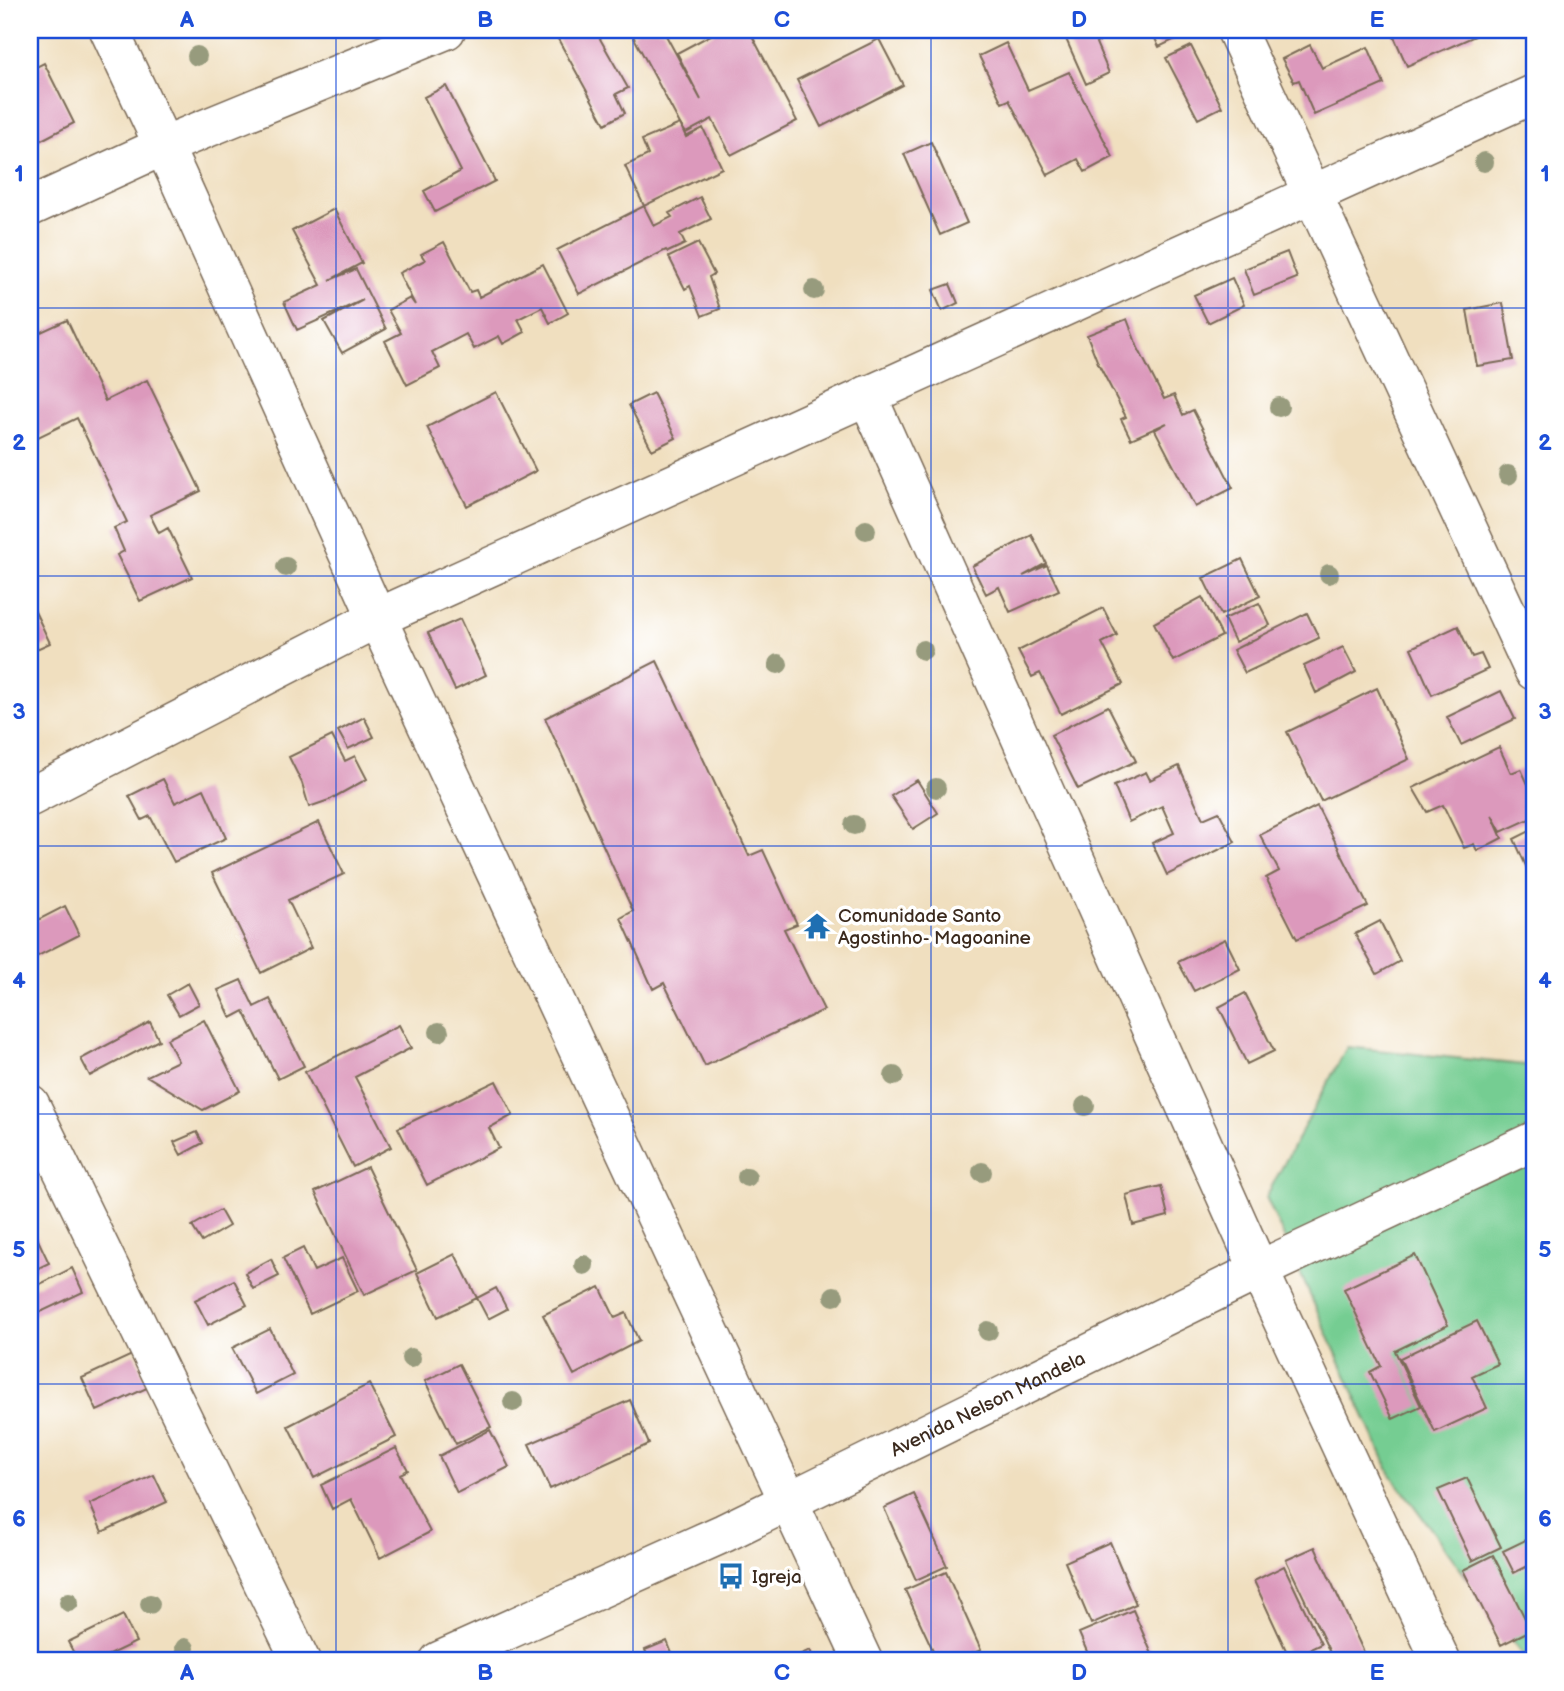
<svg xmlns="http://www.w3.org/2000/svg" width="1564" height="1691" font-family="'Balsamiq Sans',sans-serif">
<style>
.green{fill:#75cd92;stroke:#587c58;stroke-width:2}
.building{fill:#dc99bc}
.lines{fill:none;stroke-linecap:round;stroke-linejoin:round}
.minor-casing{stroke:#7a6956;stroke-width:41}
.tertiary-casing{stroke:#7a6956;stroke-width:41}
.minor{stroke:#fff;stroke-width:38}
.tertiary{stroke:#fff;stroke-width:38}
.tree{fill:#979b7d}
.grid{fill:none;stroke:#1d4ed8;stroke-width:2;stroke-opacity:0.55}
.labels{text-anchor:middle;stroke-width:7;stroke-linejoin:round;paint-order:stroke}
.poi-label{font-size:19px;fill:#3b2a1e;stroke:#fff;text-anchor:start}
.street-label{font-size:19px;fill:#3b2a1e;stroke:#fff}
.neatline{fill:none;stroke:#1d4ed8;stroke-width:2.5}
.grid-label{font-size:23px;text-anchor:middle;font-weight:bold;fill:#1d4ed8}
</style>
<rect width="100%" height="100%" fill="#fff"/>
<filter id="ink" filterUnits="userSpaceOnUse"><feTurbulence type="fractalNoise" baseFrequency=".0143" numOctaves="2"/><feDisplacementMap in="SourceGraphic" scale="14" xChannelSelector="R" yChannelSelector="G"/><feConvolveMatrix kernelMatrix="1 2 1 2 8 2 1 2 1" color-interpolation-filters="sRGB"/></filter>
<filter id="wash" filterUnits="userSpaceOnUse"><feTurbulence type="fractalNoise" baseFrequency=".00686" numOctaves="4" result="noise"/><feDisplacementMap in="SourceGraphic" scale="28" xChannelSelector="R" yChannelSelector="G"/><feGaussianBlur stdDeviation="1.57" result="paint"/><feColorMatrix in="noise" values="0 0 0 0 0 0 0 0 0 0 0 0 0 0 0 0 0 1.4 0 .05"/><feComposite in="paint" operator="in"/></filter>
<g filter="url(#wash)">
<rect width="100%" height="100%" fill="#f0dfbf"/>
<path class="green" d="M1347,1047L1534,1066V1661H1528L1390,1473L1266,1197Z"/>
<g id="blocks">
<path class="building" d="M553,30H595L628,88L616,94L625,113L605,124Z
M639,30H663L701,100L677,53L720,30H749L797,121L731,155L712,119L686,133L680,124L686,137L703,128L722,168L644,206L625,166L648,155L642,140L680,124L632,34Z
M1062,30H1122L1096,43L1109,73L1086,84Z
M1151,30H1184L1186,34L1159,47Z
M1391,30H1472L1475,36L1407,66Z
M879,39L903,85L821,127L797,80Z
M1006,43L1028,90L1069,72L1113,157L1085,172L1078,159L1048,175L1009,100L1002,103L979,56Z
M1310,45L1322,68L1368,47L1384,84L1314,115L1299,80L1294,82L1282,59Z
M1191,46L1222,107L1198,119L1166,58Z
M44,63L74,123L30,146V70Z
M446,86L495,181L435,212L424,191L461,171L424,97Z
M931,142L967,223L940,235L904,154Z
M700,197L711,219L680,234L685,244L668,252L666,250L579,294L557,250L644,206L654,226L672,217L669,213Z
M334,209L362,263L330,280L356,269L386,329L342,353L324,321L363,300L297,330L284,302L321,285L292,231Z
M444,242L470,292L476,290L479,297L543,264L568,313L550,323L542,307L518,319L525,332L503,344L499,336L474,349L466,334L432,352L440,368L407,385L385,341L401,333L388,310L410,298L415,305L399,273L425,260L421,254Z
M698,243L714,274L709,277L720,309L702,316L690,286L685,289L669,257Z
M1287,252L1297,278L1254,295L1244,269Z
M1232,278L1244,305L1208,323L1194,295Z
M950,284L958,303L942,311L933,290Z
M1503,303L1513,360L1477,366L1467,310Z
M1127,319L1138,348L1164,399L1174,395L1183,415L1193,410L1233,488L1195,507L1155,430L1167,423L1131,439L1121,419L1126,417L1098,363L1087,335Z
M67,320L105,401L147,380L201,491L150,515L159,533L168,528L192,577L140,601L117,555L124,551L114,528L127,522L77,418L30,441V337Z
M496,392L536,471L467,506L427,427Z
M653,393L676,438L652,450L629,405Z
M1032,535L1046,563L1023,576L1047,565L1059,590L1010,612L999,587L986,594L972,566Z
M1242,559L1260,596L1221,615L1203,578Z
M1202,597L1222,636L1173,661L1154,623Z
M30,601L50,643L30,652Z
M1259,603L1270,625L1235,642L1224,619Z
M1103,608L1117,635L1102,643L1123,684L1061,714L1040,673L1032,677L1018,651Z
M1307,613L1319,638L1245,673L1233,650Z
M460,619L486,675L455,690L428,633Z
M1458,626L1472,657L1481,654L1488,669L1432,695L1411,648Z
M1343,647L1356,672L1316,693L1304,666Z
M657,661L749,856L763,850L797,924L784,929L824,1010L705,1066L664,983L653,989L621,918L633,911L545,718Z
M1377,688L1409,759L1321,801L1287,732Z
M1501,691L1515,719L1461,745L1447,717Z
M1108,706L1136,761L1078,789L1051,735Z
M364,717L374,737L348,749L338,731Z
M332,736L345,761L355,756L367,779L329,800L309,807L302,783L289,757Z
M1499,747L1511,773L1521,769L1534,797V817L1501,832L1492,815L1502,838L1477,851L1474,844L1464,848L1443,805L1427,812L1413,788Z
M1179,766L1203,819L1219,812L1235,842L1167,875L1152,843L1174,833L1162,806L1129,822L1114,786L1146,772L1150,780Z
M163,779L175,803L204,789L226,838L174,862L150,816L142,820L129,796Z
M917,780L938,813L913,829L891,796Z
M1317,806L1368,906L1297,939L1266,878L1279,871L1260,835Z
M319,822L344,874L288,900L311,948L261,973L212,873Z
M1534,829V884L1514,839Z
M65,906L79,935L36,957L30,945V924Z
M1380,921L1400,961L1377,974L1355,934Z
M1225,939L1240,969L1194,991L1178,962Z
M241,980L254,1007L270,999L304,1066L278,1079L244,1011L231,1018L218,990Z
M188,983L199,1004L179,1015L167,995Z
M1245,993L1274,1051L1247,1064L1219,1007Z
M204,1020L240,1091L203,1110L147,1076L178,1061L167,1039Z
M150,1022L159,1040L90,1076L81,1059Z
M399,1025L411,1048L355,1077L391,1147L353,1167L305,1072Z
M496,1081L513,1115L489,1128L499,1148L427,1185L398,1128Z
M197,1132L203,1143L181,1155L174,1142Z
M367,1167L417,1270L364,1295L315,1192Z
M1161,1186L1168,1216L1133,1225L1126,1195Z
M220,1210L229,1226L202,1242L192,1226Z
M30,1223L49,1263L30,1272Z
M303,1248L314,1271L342,1258L358,1291L310,1314L283,1258Z
M455,1254L477,1298L438,1317L417,1273Z
M1415,1255L1448,1325L1395,1351L1421,1406L1393,1419L1370,1372L1381,1366L1344,1289Z
M271,1259L279,1276L253,1289L245,1273Z
M72,1268L83,1292L30,1317V1289Z
M234,1280L247,1305L208,1325L195,1300Z
M600,1287L615,1318L626,1313L639,1341L574,1375L543,1315Z
M496,1288L507,1309L488,1319L477,1298Z
M1477,1321L1498,1364L1472,1376L1487,1408L1435,1432L1400,1358Z
M270,1329L293,1375L256,1394L232,1348Z
M134,1354L149,1387L97,1411L82,1378Z
M459,1364L491,1427L456,1444L425,1381Z
M369,1384L396,1437L314,1478L288,1426Z
M630,1400L649,1444L550,1489L529,1444Z
M490,1430L509,1467L457,1493L439,1456Z
M396,1448L408,1470L400,1474L430,1532L380,1558L351,1499L332,1509L321,1485Z
M154,1475L167,1502L102,1532L90,1504Z
M1467,1478L1501,1547L1472,1561L1438,1490Z
M914,1494L947,1566L916,1580L884,1508Z
M1534,1536V1563L1514,1573L1503,1551Z
M1110,1542L1136,1604L1091,1624L1065,1562Z
M1315,1547L1368,1661H1334L1286,1560Z
M1493,1555L1531,1630L1501,1645L1463,1570Z
M1284,1566L1321,1644L1290,1659L1254,1581Z
M946,1572L981,1650L955,1661H938L905,1590Z
M1133,1610L1155,1661H1091L1079,1633Z
M123,1615L136,1642L96,1661H78L68,1642Z
M667,1641L675,1661H650L645,1650Z
M810,1650L815,1661H786Z"/>
</g>
</g>
<g filter="url(#ink)">
<use href="#blocks" fill-opacity="0" stroke="#7a6956" stroke-width="2"/>
<g class="lines">
<g class="minor-casing">
<path id="minor" d="M109,30L177,175L377,618L863,1661
M1236,30L1534,671
M30,207L163,146L446,30
M867,395L1259,1270L1441,1661
M30,797L377,618L1534,94
M30,1104L301,1661"/>
</g>
<g class="tertiary-casing">
<g id="tertiary">
<path id="s1" d="M439,1661L724,1533L1259,1270L1534,1141"/>
</g>
</g>
<use href="#minor" class="minor"/>
<use href="#tertiary" class="tertiary"/>
</g>
<g class="tree">
<circle cx="197" cy="56" r="10"/>
<circle cx="1484" cy="162" r="10"/>
<circle cx="814" cy="290" r="10"/>
<circle cx="1279" cy="407" r="10"/>
<circle cx="1508" cy="475" r="10"/>
<circle cx="866" cy="530" r="10"/>
<circle cx="286" cy="567" r="10"/>
<circle cx="1329" cy="574" r="10"/>
<circle cx="923" cy="650" r="10"/>
<circle cx="778" cy="664" r="10"/>
<circle cx="936" cy="788" r="10"/>
<circle cx="854" cy="825" r="10"/>
<circle cx="439" cy="1032" r="10"/>
<circle cx="894" cy="1076" r="10"/>
<circle cx="1085" cy="1106" r="10"/>
<circle cx="982" cy="1172" r="10"/>
<circle cx="747" cy="1177" r="10"/>
<circle cx="584" cy="1265" r="10"/>
<circle cx="834" cy="1296" r="10"/>
<circle cx="988" cy="1331" r="10"/>
<circle cx="411" cy="1358" r="10"/>
<circle cx="513" cy="1402" r="10"/>
<circle cx="69" cy="1602" r="10"/>
<circle cx="150" cy="1604" r="10"/>
<circle cx="185" cy="1648" r="10"/>
</g>
</g>
<path class="grid" d="M336,30V1661M633,30V1661M931,30V1661M1228,30V1661M30,308H1534M30,576H1534M30,846H1534M30,1114H1534M30,1384H1534"/>
<defs>
<g id="temple-bare" transform="scale(2.1)"><path d="M0-6L5-2H3V0L6.5 2.5H4V6H1.5V3h-3V6H-4V2.5H-6.5L-3 0V-2H-5Z" fill="#1f6fb2" stroke="#fff" stroke-width="2.5" paint-order="stroke"/></g>
<g id="bus-bare" transform="scale(2.1)"><path d="M-5-6H5V4H4V6H2V4H-2V6H-4V4H-5ZM-3.5-4V0h7V-4ZM-3.5 1.2v1.5H-2V1.2ZM2 1.2v1.5H3.5V1.2Z" fill="#1f6fb2" stroke="#fff" stroke-width="2.5" paint-order="stroke"/></g>
</defs>
<g fill-rule="evenodd">
<use href="#temple-bare" x="817" y="926"/>
<use href="#bus-bare" x="731" y="1576"/>
</g>
<g class="labels">
<g class="poi-label">
<text x="838" y="922">Comunidade Santo<tspan x="838" dy="22">Agostinho- Magoanine</tspan></text>
<text x="752" y="1583">Igreja</text>
</g>
<g class="street-label">
<text dy="7" stroke="none"><textPath href="#s1" startOffset="606">Avenida Nelson Mandela</textPath></text>
</g>
</g>
<rect width="1564" height="1691" fill="none" stroke="#fff" stroke-width="77"/>
<rect x="38" y="38" width="1488" height="1614" class="neatline"/>
<g class="grid-label">
<text x="187" y="27">A</text>
<text x="485" y="27">B</text>
<text x="782" y="27">C</text>
<text x="1079" y="27">D</text>
<text x="1377" y="27">E</text>
<text x="19" y="181">1</text>
<text x="1545" y="181">1</text>
<text x="19" y="450">2</text>
<text x="1545" y="450">2</text>
<text x="19" y="719">3</text>
<text x="1545" y="719">3</text>
<text x="19" y="988">4</text>
<text x="1545" y="988">4</text>
<text x="19" y="1257">5</text>
<text x="1545" y="1257">5</text>
<text x="19" y="1526">6</text>
<text x="1545" y="1526">6</text>
<text x="187" y="1680">A</text>
<text x="485" y="1680">B</text>
<text x="782" y="1680">C</text>
<text x="1079" y="1680">D</text>
<text x="1377" y="1680">E</text>
</g>
</svg>
